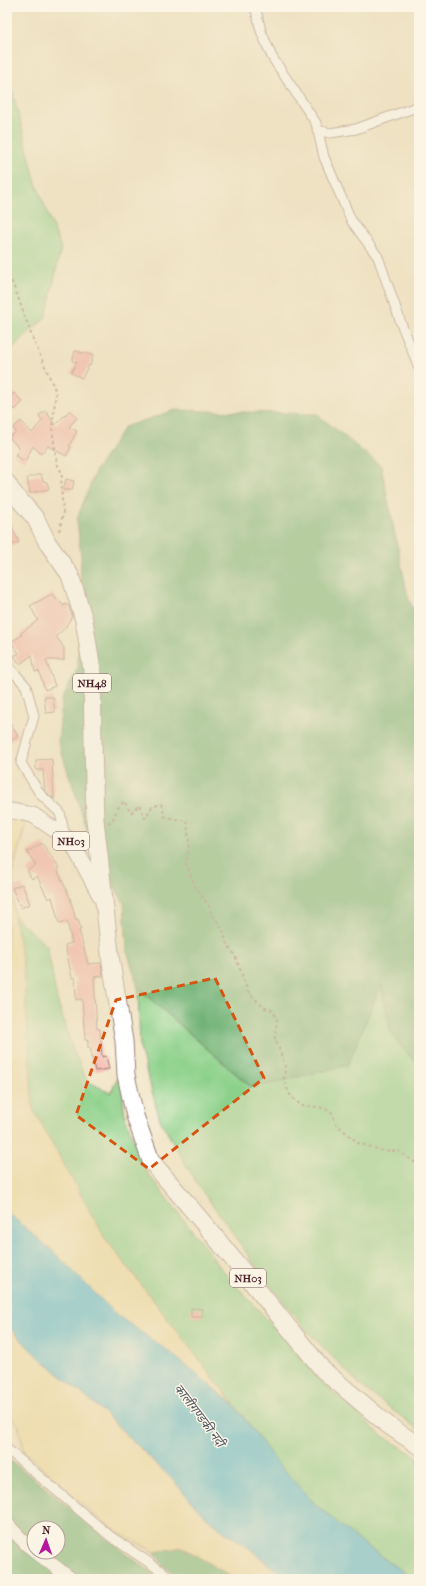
<svg xmlns="http://www.w3.org/2000/svg" width="426" height="1586" font-family="'IM FELL French Canon','Noto Serif Devanagari',serif">
<style>
.green{fill:#8cd18b;stroke:#6b785b}
.forest{fill:#71b377;stroke:#5e6951;fill-rule:evenodd}
.sand{fill:#eeda9e;stroke:#9c7c64}
.water{fill:#53b9d1;stroke:#4e6c7e}
.building{fill:#f3a49d}
.lines{fill:none;stroke-linecap:round;stroke-linejoin:round}
.street-casing{stroke:#9c8077;stroke-width:11}
.secondary-casing{stroke:#9c8077;stroke-width:15}
.primary-casing{stroke:#9c8077;stroke-width:17}
.highway-casing{stroke:#9c8077;stroke-width:19}
.path{stroke:#9c8077;stroke-width:2;stroke-dasharray:3 3;stroke-linecap:butt}
.street{stroke:#fff;stroke-width:9}
.secondary{stroke:#fff;stroke-width:13}
.primary{stroke:#fff;stroke-width:15}
.highway{stroke:#fff;stroke-width:17}
.marked{fill:none;stroke:#d8530f;stroke-width:3;stroke-dasharray:8 5;stroke-linejoin:round}
.labels{text-anchor:middle;stroke-width:3;stroke-linejoin:round;paint-order:stroke}
.shield{fill:#fcf5e5;stroke:#7f5f63;stroke-width:1}
.shield-label{font-size:11px;font-weight:bold;fill:#4a1f2b}
.water-label{font-size:13px;font-style:italic;fill:#4d5565;stroke:#fcf5e5}
</style>
<rect width="100%" height="100%" fill="#fcf5e5"/>
<filter id="ink" filterUnits="userSpaceOnUse"><feTurbulence type="fractalNoise" baseFrequency=".025" numOctaves="2"/><feDisplacementMap in="SourceGraphic" scale="8" xChannelSelector="R" yChannelSelector="G"/><feConvolveMatrix kernelMatrix="1 2 1 2 8 2 1 2 1" color-interpolation-filters="sRGB"/></filter>
<filter id="wash" filterUnits="userSpaceOnUse"><feTurbulence type="fractalNoise" baseFrequency=".012" numOctaves="4" result="noise"/><feDisplacementMap in="SourceGraphic" scale="16" xChannelSelector="R" yChannelSelector="G"/><feGaussianBlur stdDeviation="0.9" result="paint"/><feColorMatrix in="noise" values="0 0 0 0 0 0 0 0 0 0 0 0 0 0 0 0 0 1.4 0 .05"/><feComposite in="paint" operator="in"/></filter>
<g filter="url(#wash)">
<rect width="100%" height="100%" fill="#efe2c3"/>
<path class="green" d="M7,70L36,183L61,248L46,317L7,353Z
M14,916L47,946L57,1000L74,1052L87,1081L111,1093L120,1072L125,1117L146,1171L227,1276L276,1329L318,1379L381,1435L419,1458V1579H413L358,1540L315,1504L278,1464L235,1406L105,1238L32,1109L23,965Z
M381,984L391,1032L404,1050L419,1065V1430L361,1386L307,1331L261,1274L229,1227L199,1187L160,1120L140,1049L138,988L252,1088Z"/>
<path class="forest" d="M175,410L317,414L381,466L408,597L419,623V1065L404,1050L391,1032L381,985L348,1065L252,1088L138,988L127,950L124,903L95,853L58,742L62,700L78,667L81,557L77,519L95,472L124,427Z
M7,1458C59,1497 108,1541 160,1579H7ZM34,1528H58V1552H34Z
M182,1547L235,1579H182L164,1567L155,1552Z"/>
<path class="sand" d="M7,817L26,822L13,870L14,916L23,965L33,1109L105,1238L235,1406L168,1351L118,1316L56,1254L7,1212Z
M7,1325L34,1353L99,1408L174,1481L202,1513L222,1530L249,1548L265,1562L279,1579H235L182,1547L155,1552L123,1536L91,1512L24,1451L18,1424L7,1413Z"/>
<path class="water" d="M7,1212L56,1254L118,1316L168,1351L235,1406L278,1464L315,1504L358,1540L413,1579H287L249,1548L222,1530L202,1513L174,1481L99,1408L34,1353L7,1325Z"/>
<g id="blocks">
<path class="building" d="M75,351L93,355L90,366L89,365L82,378L71,373L77,362L72,361Z
M14,393L23,402L15,410L7,403V400Z
M70,410L77,418L69,427L77,431L69,446L71,447L66,456L48,446L41,454L33,446L25,461L15,456L19,448L9,437L16,432L13,428L21,421L32,433L42,421L39,415L46,411L55,425Z
M41,474L43,481L47,482L49,489L30,493L27,478Z
M66,479L74,481L72,490H63Z
M7,516L19,542L7,547Z
M52,594L64,606L65,604L69,606L72,616L66,626V627L56,636L64,648V660H46L55,686L45,690L39,671L35,672L32,655L20,664L14,656L19,653L11,642L22,635L20,634L38,620L30,606Z
M44,697H53L55,712L46,713Z
M7,719L18,736L7,743Z
M52,759L54,799L45,791L43,770H36V760Z
M42,843L59,868L57,869L70,898L76,920L78,919L81,929L79,930L88,964L101,963L103,976L94,977L97,1029H100L102,1057L106,1056L109,1069L95,1071L92,1058H91V1048H88V1039L85,1040L82,999L76,1000L75,977L72,978L65,945L72,943L67,921L59,923L52,897L48,899L37,876L32,879L27,871L36,865L27,852Z
M22,884L30,904L21,908L12,888Z
M191,1308L202,1309V1317H191Z"/>
</g>
</g>
<g filter="url(#ink)">
<use href="#blocks" fill-opacity="0" stroke="#9c8077" stroke-width="1"/>
<g class="lines">
<g class="street-casing">
<path id="street" d="M253,7L256,10L261,31L272,57L316,123L324,157L351,220L378,257L401,323L419,368
M317,130L330,133L356,129L419,106
M7,665L26,686L34,716L21,763L40,794L60,813L65,836
M7,1449L110,1536L173,1579"/>
</g>
<g class="secondary-casing">
<path id="secondary" d="M7,1524L26,1544L34,1550
M36,1552L71,1579"/>
</g>
<g class="primary-casing">
<path id="primary" d="M7,810L33,815L71,841L103,901"/>
</g>
<g class="highway-casing">
<path id="highway" d="M7,483L11,490L36,519L47,542L70,575L84,620L92,670L93,743L95,820L111,962L124,1041L126,1075L135,1116L151,1161L211,1232L323,1370L388,1425L419,1446"/>
</g>
<path class="path" d="M7,270L19,300L31,334L56,392L52,427L57,464L62,473L61,487L63,513L60,529L57,532
M108,823L112,821L118,808L124,801L131,813L139,805L145,818L152,807L161,804L165,817L187,821L189,842L186,864L195,886L209,906V909L223,930L227,945L235,955L248,992L264,1008L272,1010L277,1018L275,1038L285,1065L284,1081L291,1097L302,1106L319,1107L331,1111L336,1124L358,1143L383,1151H398L419,1165"/>
<use href="#street" class="street"/>
<use href="#secondary" class="secondary"/>
<use href="#primary" class="primary"/>
<use href="#highway" class="highway"/>
</g>
</g>
<path d="M0 0H426V1586H0ZM215,978L264,1078L149,1169L76,1115L116,1000Z" fill="#efe2c3" fill-opacity=".55" fill-rule="evenodd"/>
<path class="marked" d="M215,978L264,1078L149,1169L76,1115L116,1000Z"/>
<g class="labels">
<g class="shield">
<rect x="73" y="674" width="38" height="18" rx="3"/>
<rect x="53" y="832" width="36" height="18" rx="3"/>
<rect x="230" y="1269" width="36" height="18" rx="3"/>
</g>
<g class="shield-label">
<text x="92" y="687">NH48</text>
<text x="71" y="845">NH03</text>
<text x="248" y="1282">NH03</text>
</g>
<g class="water-label">
<text transform="translate(200 1415) rotate(53)" y="5">कालीगण्डकी नदी</text>
</g>
</g>
<rect width="426" height="1586" fill="none" stroke="#fcf5e5" stroke-width="24"/>
<g transform="translate(46 1540) rotate(2)"><circle r="19" fill="#fcf5e5" stroke="#b59f9b"/>
<path d="M0-3L7 15L0 10L-7 15Z" fill="#b5179e"/>
<text y="-6" font-size="11" font-weight="bold" text-anchor="middle" fill="#4a1f2b">N</text>
</g>
</svg>
